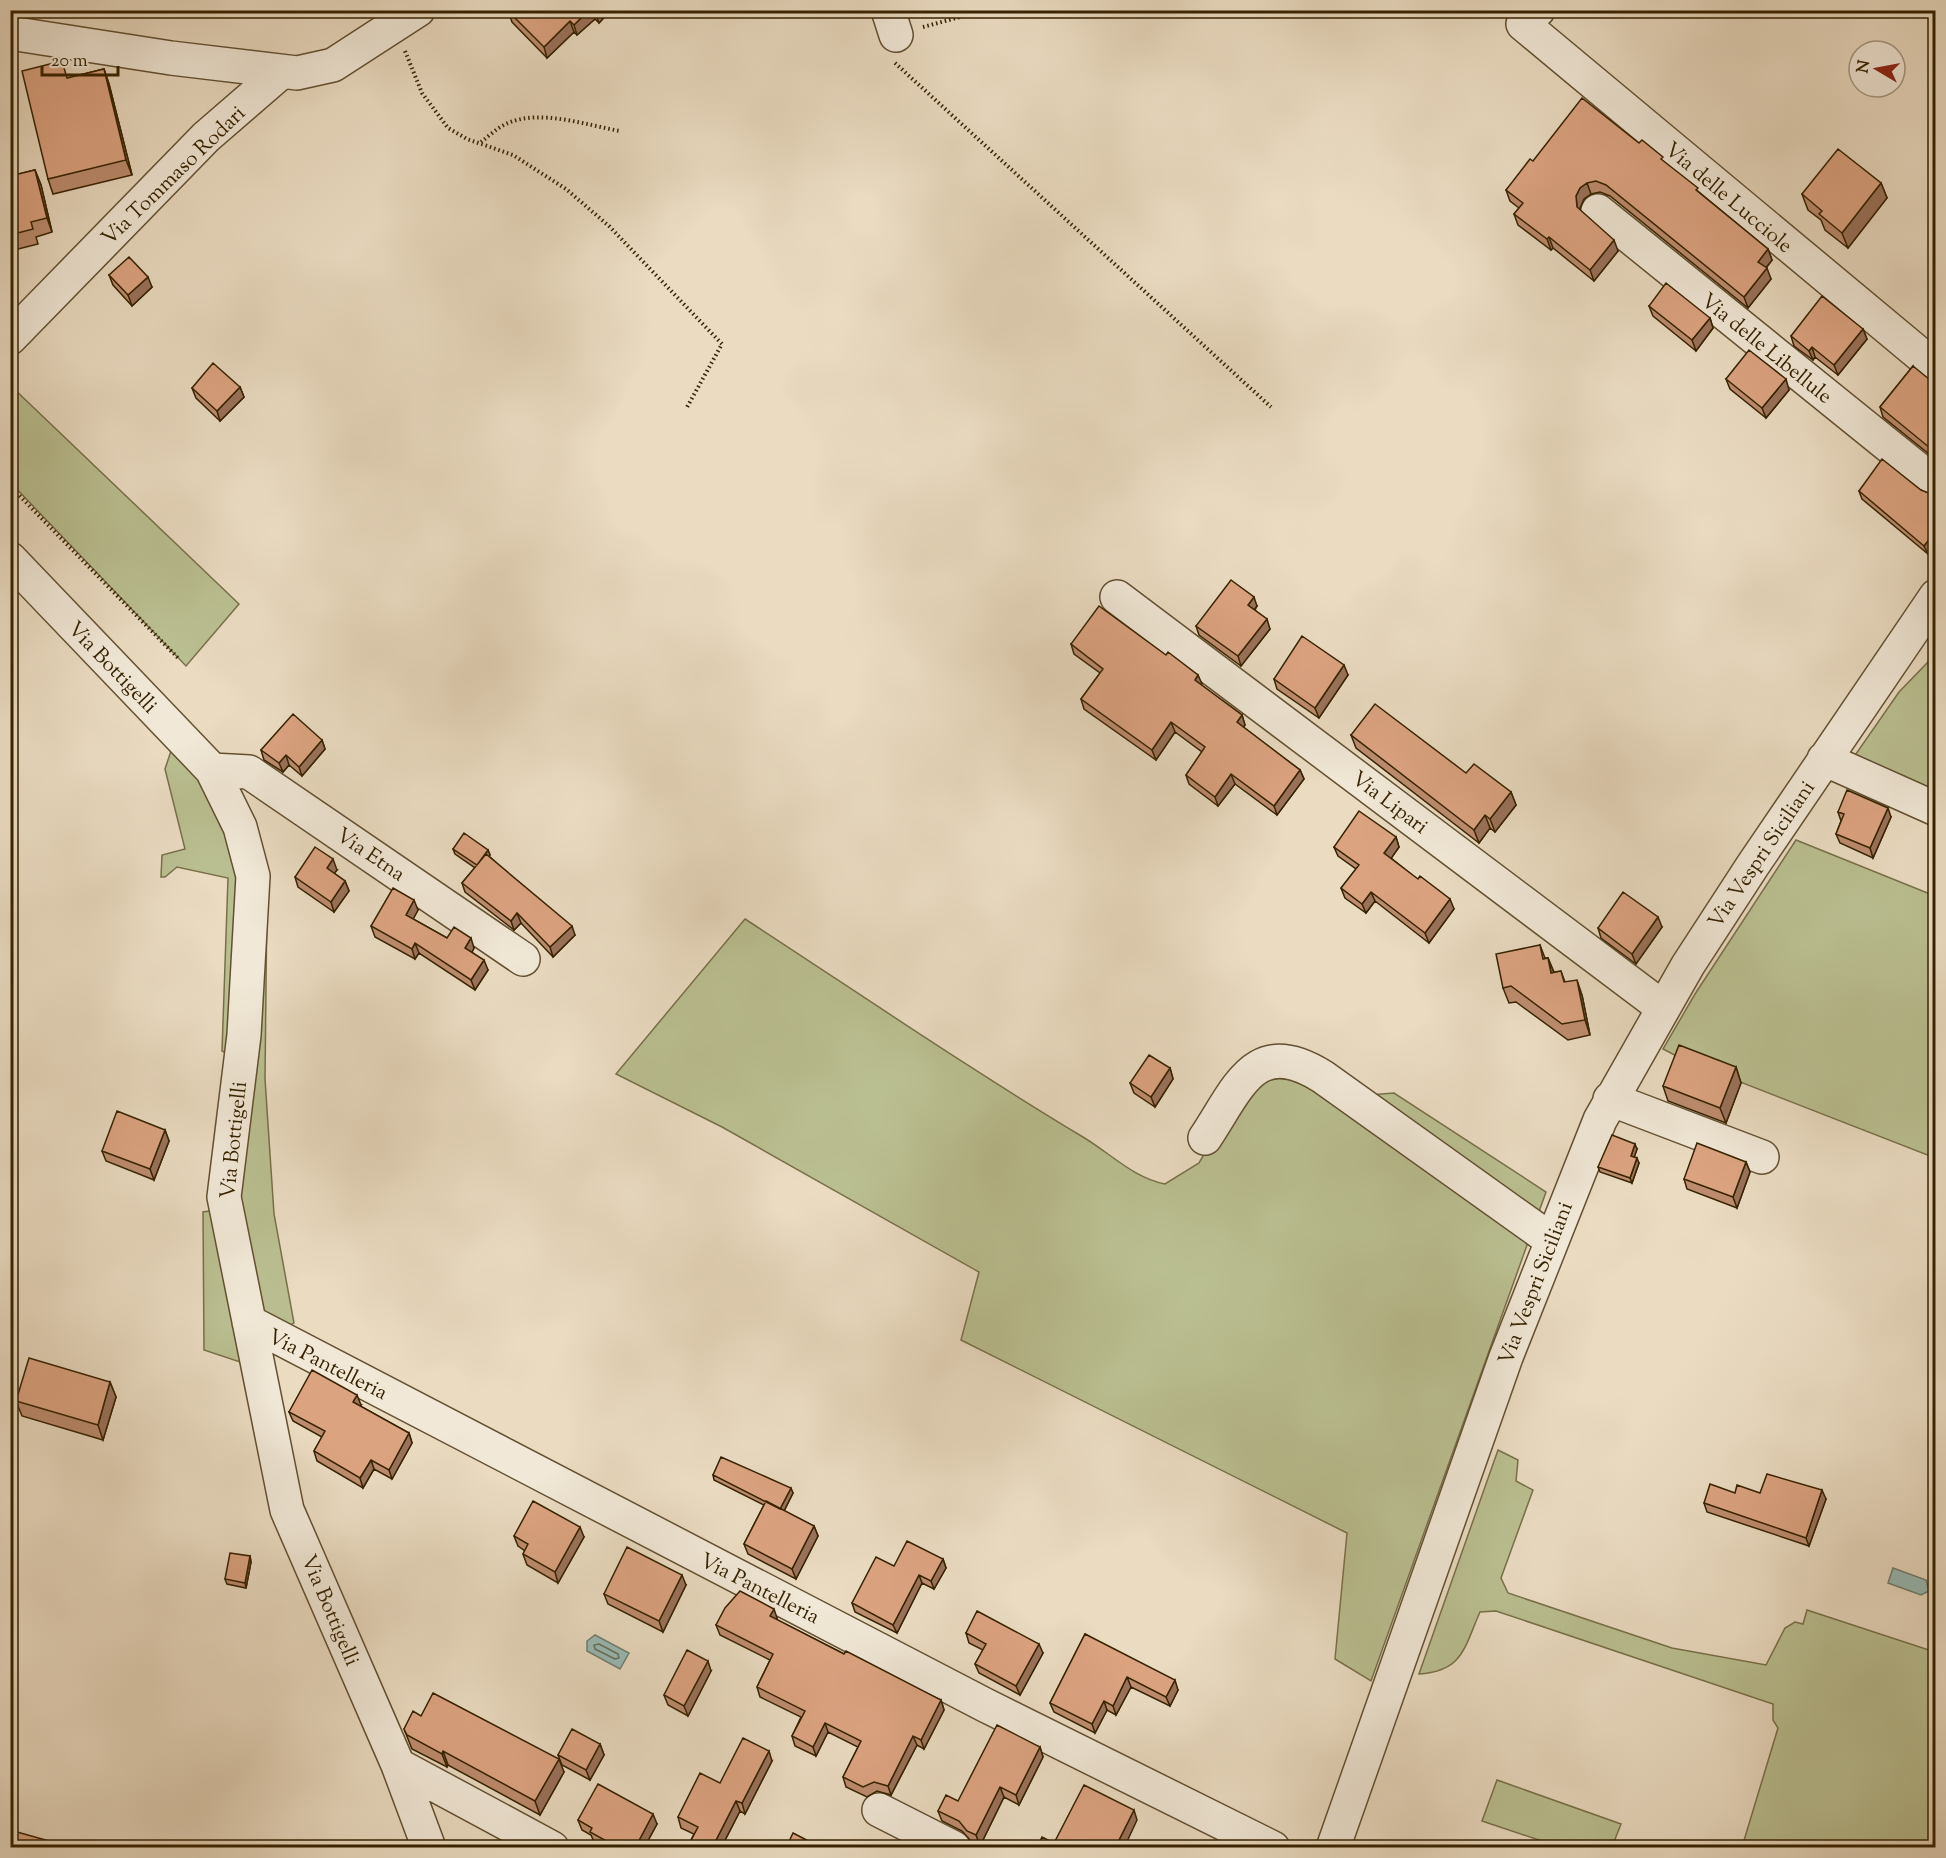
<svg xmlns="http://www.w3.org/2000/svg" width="1946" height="1858" font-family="'Sorts Mill Goudy',serif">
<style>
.green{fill:#babf91;stroke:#787049;stroke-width:1.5}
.water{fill:#98bbb6;stroke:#717e6e;stroke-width:1.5}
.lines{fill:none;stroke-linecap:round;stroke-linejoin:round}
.shore{stroke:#676e5c;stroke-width:1.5}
.minor-casing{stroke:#635031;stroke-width:36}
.path{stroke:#362201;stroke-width:4;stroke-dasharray:1.5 3;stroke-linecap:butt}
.minor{stroke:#f1e8d7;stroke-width:33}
.wall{fill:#bd8c6f;stroke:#362201;stroke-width:1.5}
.shaded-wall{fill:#9a725a;stroke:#362201;stroke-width:1.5}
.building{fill:#dca381;stroke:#362201;stroke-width:1.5}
.labels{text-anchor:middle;stroke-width:4.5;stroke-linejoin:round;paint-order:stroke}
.street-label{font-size:21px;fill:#362201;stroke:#f1e8d7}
</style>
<rect width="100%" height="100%" fill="#eadbc1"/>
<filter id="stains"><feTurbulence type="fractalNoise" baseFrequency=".00333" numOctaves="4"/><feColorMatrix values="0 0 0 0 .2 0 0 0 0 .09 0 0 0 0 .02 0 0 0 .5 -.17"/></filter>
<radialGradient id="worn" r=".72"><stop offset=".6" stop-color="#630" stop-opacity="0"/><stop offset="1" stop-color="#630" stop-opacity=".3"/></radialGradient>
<path class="green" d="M11,386L239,604L186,666L11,483Z
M1929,661L1935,664V802L1849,764L1899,692Z
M171,751L200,762L246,877L233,1056L222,1051L228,878L177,867L165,877H161L162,855L185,849L165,769Z
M1796,840L1935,896V1158L1684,1060L1663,1049L1695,994Z
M267,898L265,1079L274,1214L294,1323L277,1334L251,1321L227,1195Z
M745,919C857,992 968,1068 1083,1137C1111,1154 1134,1178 1165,1184L1199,1163L1239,1095L1289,1066L1343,1097L1394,1093L1546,1192L1371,1681L1335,1659L1347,1533L961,1340L979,1272L722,1127L616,1074Z
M223,1209L252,1352L240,1362L204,1350L203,1212Z
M1498,1450L1518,1460L1516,1481L1533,1490L1501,1578L1508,1593L1672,1648L1766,1665L1785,1628L1795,1622L1803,1624L1807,1610L1935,1652V1847H1742L1778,1728L1773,1720V1704L1496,1611L1480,1612C1464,1648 1463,1671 1419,1674Z
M1497,1780L1621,1824L1612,1847H1560L1482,1821Z"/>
<path class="water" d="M1893,1568L1926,1580L1929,1591L1921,1595L1888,1583Z
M595,1635L629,1653L620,1669L587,1651V1641Z"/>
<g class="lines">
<path class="shore" d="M599,1644L618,1654L619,1658L615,1659L595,1649L594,1645Z"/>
<g class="minor-casing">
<path id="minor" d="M888,10L896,35
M1538,10L1523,24L1936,368
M10,33L171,58L297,73L333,65L418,10
M1598,211L1936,484
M10,338L206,137L280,73
M10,559L212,770L240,827L253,876L244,1035L224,1197L287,1510L398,1765L429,1848
M1117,597L1662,1007
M1824,759L1936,809
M212,770L249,772L523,959
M1610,1099L1762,1157
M1205,1138C1239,1087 1255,1034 1323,1077L1540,1232L1552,1236
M249,1322L985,1705L1273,1848
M398,1765L552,1848
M879,1810L954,1848
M1333,1848L1506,1357L1600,1120L1688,965L1753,865L1936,596"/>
</g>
<path class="path" d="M923,27L986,10
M405,51L422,93L448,128L467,139L513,155L566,189L609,226L722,344L686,409
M895,63L1271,407
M481,142C489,136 498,127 508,123C541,109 586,125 620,131
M10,486L178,658"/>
<use href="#minor" class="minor"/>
</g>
<path class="wall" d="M509,10H611L599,23L595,19L577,35L574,32L547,58L512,22L508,11Z
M104,69L109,84L132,175L53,194L48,179L68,78Z
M1639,143L1664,162L1699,192L1768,249L1772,260L1766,268L1771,279L1748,308L1610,196L1600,192L1591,194L1584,199L1580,208V210L1618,251L1594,281L1553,248L1551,250L1518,225L1514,214L1519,208L1510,201L1506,190L1533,161Z
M35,170L41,185L52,232L36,237L38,244L10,251V176Z
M1881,183L1887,198L1848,248L1825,230L1821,220L1808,210L1802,194Z
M109,275L152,287L132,306L113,285Z
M1649,306L1710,318L1713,328L1696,351L1653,316Z
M1863,329L1867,339L1838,375L1815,357L1813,360L1794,346L1791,336Z
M1913,366L1934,458L1883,417L1880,407Z
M1726,379L1789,390L1766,418L1730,389Z
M240,387L244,397L220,421L196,398L192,388Z
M1921,490L1928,554L1862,499L1859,491Z
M1257,606L1255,610L1270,629L1241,666L1199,635L1196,626Z
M1071,644L1166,655L1198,675L1201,685L1242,715L1245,725L1243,727L1300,770L1304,779L1277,815L1235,784L1218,806L1189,784L1186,775L1202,752L1175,732L1156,760L1084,709L1081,699L1100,673L1074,654Z
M1348,675L1319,718L1277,689L1274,679Z
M1351,735L1466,773L1511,792L1516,805L1495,832L1490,828L1479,843L1356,748Z
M322,740L325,749L302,776L289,765L283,772L264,760L261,750Z
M1838,812L1891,817L1873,858L1840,843L1836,834L1841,821Z
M1396,837L1399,847L1391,858L1454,909L1429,943L1375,901L1366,913L1345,898L1341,888L1356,869L1338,856L1334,847Z
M453,849L488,850L490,855L489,856L575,935L553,957L521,923L514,930L465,892L462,883L475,868L455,854Z
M337,870L334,873L345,881L349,891L334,912L298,887L295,877Z
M418,910L413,919L447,938L474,948L472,952L488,970L475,990L419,953L415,959L375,937L371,926Z
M1662,927L1636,964L1601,938L1598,928Z
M1540,945L1545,958H1548L1554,972L1561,971L1565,982L1582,995L1590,1035L1568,1040L1516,1002L1509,1003L1503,988Z
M1736,1067L1741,1083L1726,1123L1668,1101L1663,1086Z
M1170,1068L1173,1079L1155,1107L1134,1093L1130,1083Z
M165,1130L169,1141L154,1180L106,1161L102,1151Z
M1637,1149L1634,1157L1639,1163L1632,1183L1600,1172L1598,1167Z
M1746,1162L1750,1172L1737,1208L1687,1189L1684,1179Z
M110,1382L116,1397L103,1440L22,1416L16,1401Z
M361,1405L360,1406L409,1433L412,1443L392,1479L374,1469L363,1488L317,1461L314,1451L322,1437L293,1421L289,1412Z
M713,1475L793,1493L784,1511L814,1526L818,1536L796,1579L748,1554L744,1544L764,1505L714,1480Z
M1735,1493H1760L1826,1499L1809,1546L1707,1512L1704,1503Z
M514,1536L584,1537L558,1583L527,1565L523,1554L525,1551L518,1546Z
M250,1556L251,1562L246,1588L227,1584L225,1579Z
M943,1559L946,1568L934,1589L922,1583L897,1633L855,1612L852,1603L894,1566Z
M686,1585L663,1632L608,1604L604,1594Z
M777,1618V1620L844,1654L941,1700L944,1710L924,1749L917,1745L891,1795L877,1791L867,1797L846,1787L843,1777L858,1747L828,1732L816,1756L795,1746L792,1736L801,1717L760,1697L757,1687L770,1660L720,1635L716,1625Z
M966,1633L1043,1653L1020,1695L979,1673L975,1664L983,1650L969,1643Z
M1085,1634L1178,1690L1170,1706L1131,1687L1116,1715L1107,1710L1095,1733L1054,1712L1050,1703Z
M711,1671L688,1716L668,1705L664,1695Z
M421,1716L564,1772L540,1815L448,1765L447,1767L412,1749L404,1729Z
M600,1744L604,1755L590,1780L562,1765L558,1755Z
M1040,1747L1043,1757L1019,1805L1004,1797L980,1846L971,1841L962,1831L942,1821L938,1811L958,1801Z
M772,1761L745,1814L740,1811L721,1848H687L694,1834L681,1828L678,1817L720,1783Z
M578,1820L657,1824L644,1848H603L594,1842L591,1835L582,1830Z"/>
<path class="shaded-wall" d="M589,10H592L595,19L577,35L574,25Z
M597,10H611L599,23L595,12Z
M570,21L574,32L547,58L544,47Z
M104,69L109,84L132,175L126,160Z
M35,170L41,185L52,232L47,218Z
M1587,183L1591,194L1584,199L1580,208L1581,218L1577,207L1576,196L1580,188Z
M1881,183L1887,198L1848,248L1842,233Z
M1549,237L1553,248L1551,250L1547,239Z
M1614,240L1618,251L1594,281L1590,270Z
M1768,249L1772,260L1762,273L1758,262Z
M1767,268L1771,279L1748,308L1744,297Z
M148,277L152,287L132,306L128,295Z
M1710,318L1713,328L1696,351L1692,340Z
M1863,329L1867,339L1838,375L1834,365Z
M1812,347L1815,357L1813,360L1809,351Z
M1786,379L1789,390L1766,418L1762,408Z
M240,387L244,397L220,421L217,411Z
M1935,440V455L1934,458L1930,448Z
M1935,532V544L1928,554L1924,546Z
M1254,597L1257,606L1251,614L1248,605Z
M1267,619L1270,629L1241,666L1238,656Z
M1344,665L1348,675L1319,718L1315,708Z
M1198,675L1202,684L1198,689L1195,680Z
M1242,715L1245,725L1240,731L1237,722Z
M1171,722L1175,732L1156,760L1152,750Z
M322,740L325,749L302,776L299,767Z
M286,755L289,765L283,772L279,763Z
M1300,770L1304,779L1277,815L1274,806Z
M1231,774L1235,784L1218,806L1215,797Z
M1511,792L1516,805L1495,832L1490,819Z
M1888,808L1891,817L1873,858L1870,848Z
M1485,815L1490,828L1479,843L1474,830Z
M1396,837L1399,847L1388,863L1384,853Z
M488,850L490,855L479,871L477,865Z
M333,859L337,870L330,878L327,868Z
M345,881L349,891L334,912L331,902Z
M1371,892L1375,901L1366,913L1362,904Z
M1450,899L1454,909L1429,943L1425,933Z
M414,900L418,910L410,925L406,915Z
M517,913L521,923L514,930L511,921Z
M1658,917L1662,927L1636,964L1632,954Z
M572,926L575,935L553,957L550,947Z
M471,938L474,948L469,958L465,948Z
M415,943L419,953L415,959L412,949Z
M1548,958L1554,973H1551Z
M484,960L488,970L475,990L471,980Z
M1577,980L1582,995L1590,1035L1585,1020Z
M1736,1067L1741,1083L1726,1123L1720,1108Z
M1170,1068L1173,1079L1155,1107L1151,1097Z
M165,1130L169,1141L154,1180L150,1169Z
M1635,1144L1637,1149L1633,1161L1631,1156Z
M1637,1158L1639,1163L1632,1183L1630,1178Z
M1746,1162L1750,1172L1737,1208L1733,1197Z
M110,1382L116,1397L103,1440L98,1425Z
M357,1395L361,1405L357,1412L353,1402Z
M409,1433L412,1443L392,1479L389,1470Z
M371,1460L374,1469L363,1488L360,1478Z
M791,1488L793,1493L782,1515L780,1509Z
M1822,1490L1826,1499L1809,1546L1806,1538Z
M814,1526L818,1536L796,1579L792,1569Z
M580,1527L584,1537L558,1583L555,1572Z
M250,1556L251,1562L246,1588L245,1583Z
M943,1559L946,1568L934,1589L931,1581Z
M682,1575L686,1585L663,1632L659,1621Z
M919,1575L922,1583L897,1633L893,1625Z
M774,1609L777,1618L774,1626L770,1616Z
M1039,1644L1043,1653L1020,1695L1016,1686Z
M708,1661L711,1671L688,1716L684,1706Z
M1127,1677L1131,1687L1116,1715L1113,1706Z
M1175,1680L1178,1690L1170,1706L1166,1697Z
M941,1700L944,1710L924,1749L921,1740Z
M1104,1701L1107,1710L1095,1733L1092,1724Z
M825,1723L828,1732L816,1756L813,1747Z
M913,1736L917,1745L891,1795L888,1786Z
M600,1744L604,1755L590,1780L586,1770Z
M1040,1747L1043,1757L1019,1805L1016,1795Z
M443,1751L448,1765L447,1767L442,1754Z
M769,1751L772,1761L745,1814L742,1803Z
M559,1759L564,1772L540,1815L535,1801Z
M1000,1787L1004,1797L980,1846L976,1835Z
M736,1801L740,1811L721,1848H712Z
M1134,1810L1137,1820L1124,1848H1115Z
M653,1814L657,1824L644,1848H635Z"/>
<path class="building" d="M509,10H589L574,25L570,21L544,47L508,11Z
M62,61L67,78L104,69L126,160L48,179L22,71Z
M1582,98L1639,143L1642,140L1663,157L1661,159L1698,188L1696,190L1768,249L1758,262L1767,268L1744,297L1606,185L1596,181L1587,183L1580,188L1576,196L1577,207L1614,240L1590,270L1549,237L1547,239L1514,214L1523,203L1506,190L1530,159L1533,161Z
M1838,149L1881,183L1842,233L1819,214L1822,211L1802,194Z
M35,170L47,218L31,222L33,229L10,235V176Z
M129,257L148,277L128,295L109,275Z
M1666,283L1710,318L1692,340L1649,306Z
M1822,296L1863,329L1834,365L1812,347L1809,351L1791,336Z
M1749,350L1786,379L1762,408L1726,379Z
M213,363L240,387L217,411L192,388Z
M1913,366L1935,384V440L1930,448L1880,407Z
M1882,459L1921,490L1931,494H1935V532L1924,546L1859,491Z
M1231,580L1254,597L1248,605L1267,619L1238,656L1196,626Z
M1099,606L1166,655L1168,652L1198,675L1195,680L1242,715L1237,722L1300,770L1274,806L1231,774L1215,797L1186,775L1205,747L1171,722L1152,750L1081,699L1103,669L1071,644Z
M1302,636L1344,665L1315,708L1274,679Z
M1375,704L1466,773L1474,764L1511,792L1490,819L1485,815L1474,830L1351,735Z
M293,714L322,740L299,767L286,755L279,763L261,750Z
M1847,790L1888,808L1870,848L1836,834L1844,814L1838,812Z
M1359,811L1396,837L1384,853L1418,879L1420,876L1450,899L1425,933L1371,892L1362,904L1341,888L1359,865L1334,847Z
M464,833L488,850L477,865L453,849Z
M315,847L333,859L327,868L345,881L331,902L295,877Z
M486,854L572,926L550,947L517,913L511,921L462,883Z
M393,888L414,900L406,915L447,938L454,927L471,938L465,948L484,960L471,980L415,943L412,949L371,926Z
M1623,892L1658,917L1632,954L1598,928Z
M1540,945L1543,959L1548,958L1551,973L1561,971L1564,982L1577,980L1585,1020L1562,1024L1511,986L1503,988L1496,954Z
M1679,1045L1736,1067L1720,1108L1663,1086Z
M1149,1055L1170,1068L1151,1097L1130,1083Z
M117,1111L165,1130L150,1169L102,1151Z
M1612,1135L1635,1144L1631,1156L1637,1158L1630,1178L1598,1167Z
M1697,1143L1746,1162L1733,1197L1684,1179Z
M29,1358L110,1382L98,1425L16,1401Z
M312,1370L357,1395L353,1402L409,1433L389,1470L371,1460L360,1478L314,1451L325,1431L289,1412Z
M721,1457L791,1488L780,1509L713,1475Z
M1767,1474L1822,1490L1806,1538L1704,1503L1710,1484L1735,1493L1737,1485L1760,1493Z
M533,1501L580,1527L555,1572L523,1554L528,1544L514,1536Z
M766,1501L814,1526L792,1569L744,1544Z
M907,1541L943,1559L931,1581L919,1575L893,1625L852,1603L876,1557L894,1566Z
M627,1547L682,1575L659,1621L604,1594Z
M230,1553L250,1556L245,1583L225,1579Z
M740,1591L774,1609L770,1616L844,1654L846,1651L941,1700L921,1740L913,1736L888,1786L874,1782L863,1787L843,1777L861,1741L825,1723L813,1747L792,1736L805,1711L757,1687L773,1654L716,1625L725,1608Z
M977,1611L1039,1644L1016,1686L975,1664L986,1644L966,1633Z
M1085,1634L1175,1680L1166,1697L1127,1677L1113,1706L1104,1701L1092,1724L1050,1703Z
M687,1650L708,1661L684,1706L664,1695Z
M433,1693L559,1759L535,1801L443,1751L442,1754L407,1735L404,1729L413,1711L421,1716Z
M997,1725L1040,1747L1016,1795L1000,1787L976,1835L967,1831L959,1821L938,1811L946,1795L958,1801Z
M572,1729L600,1744L586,1770L558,1755Z
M743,1738L769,1751L742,1803L736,1801L712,1848H687L698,1827L678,1817L700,1773L720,1783Z
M598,1784L653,1814L635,1848H619L590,1832L592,1828L578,1820Z
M1084,1785L1134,1810L1115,1848H1037L1042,1837L1054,1843Z
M10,1830L74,1848H10Z
M793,1833L822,1848H786Z"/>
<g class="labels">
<g class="street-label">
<text transform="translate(173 175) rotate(-44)" y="7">Via Tommaso Rodari</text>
<text transform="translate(1729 197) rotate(40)" y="7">Via delle Lucciole</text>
<text transform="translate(1767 348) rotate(39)" y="7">Via delle Libellule</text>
<text transform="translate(113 667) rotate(46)" y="7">Via Bottigelli</text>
<text transform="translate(1390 802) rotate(37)" y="7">Via Lipari</text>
<text transform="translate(371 854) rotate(34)" y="7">Via Etna</text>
<text transform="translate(1761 854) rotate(-56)" y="7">Via Vespri Siciliani</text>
<text transform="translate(233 1140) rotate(-84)" y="7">Via Bottigelli</text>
<text transform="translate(1535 1283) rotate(-69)" y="7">Via Vespri Siciliani</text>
<text transform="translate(328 1364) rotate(27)" y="7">Via Pantelleria</text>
<text transform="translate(760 1588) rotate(27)" y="7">Via Pantelleria</text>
<text transform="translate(331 1610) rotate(67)" y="7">Via Bottigelli</text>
</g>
</g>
<rect width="1946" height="1858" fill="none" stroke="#eadbc1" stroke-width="36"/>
<rect x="12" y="12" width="1922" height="1834" fill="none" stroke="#362201" stroke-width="3"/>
<rect x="18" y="18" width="1910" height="1822" fill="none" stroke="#362201" stroke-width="1.5"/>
<g transform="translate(1877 69) rotate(280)"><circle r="28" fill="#f1e8d7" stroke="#a69981" stroke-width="1.5"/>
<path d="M0-4.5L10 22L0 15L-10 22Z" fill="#8f2418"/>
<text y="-9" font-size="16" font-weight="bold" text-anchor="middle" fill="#362201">N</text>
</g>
<path d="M42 66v9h76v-9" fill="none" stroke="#362201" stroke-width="3"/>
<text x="51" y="66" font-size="18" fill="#362201" stroke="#f1e8d7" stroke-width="4.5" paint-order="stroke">20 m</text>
<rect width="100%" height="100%" filter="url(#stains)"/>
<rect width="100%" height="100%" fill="url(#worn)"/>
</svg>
